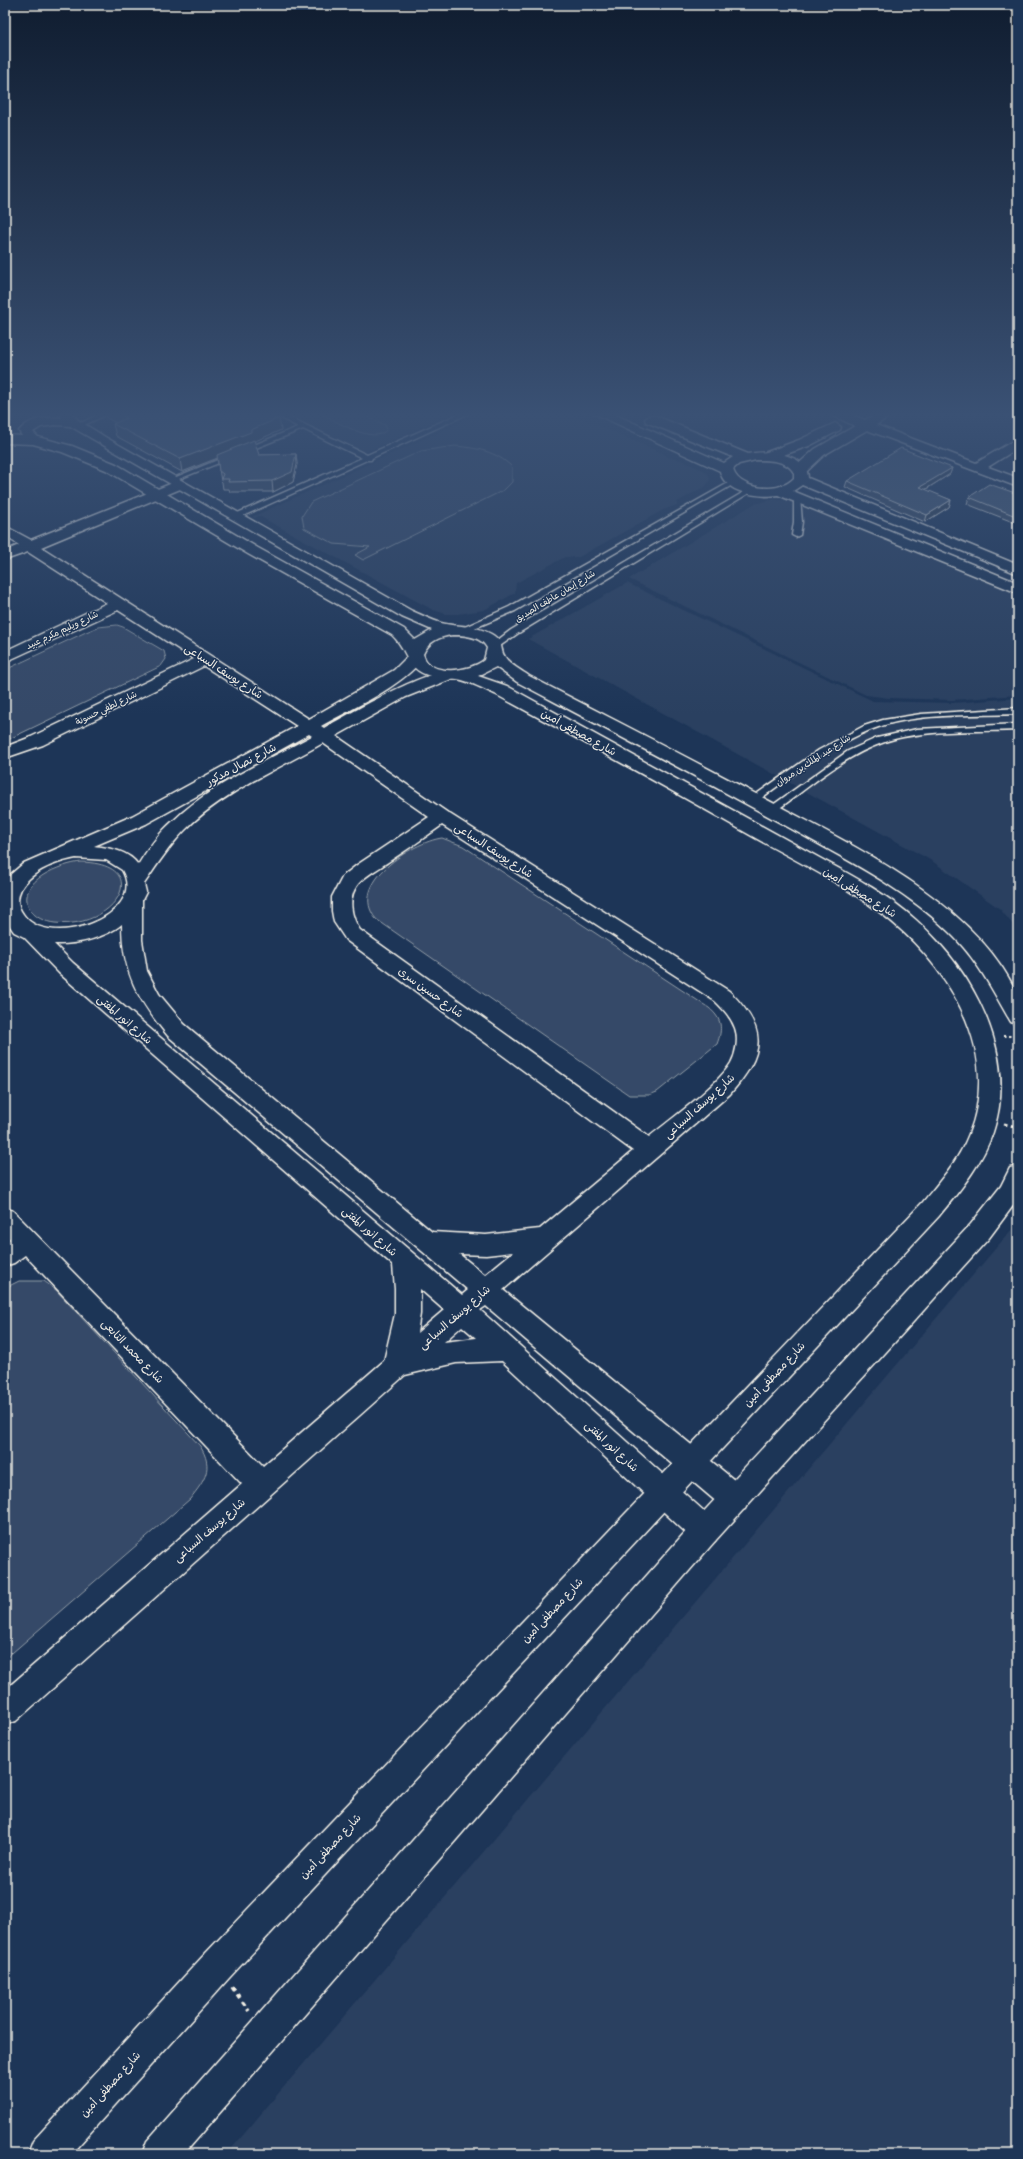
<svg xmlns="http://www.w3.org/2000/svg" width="1023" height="2159" font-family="Pangolin,'Playpen Sans Arabic',sans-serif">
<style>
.built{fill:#2a4060}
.green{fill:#354a67;stroke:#949ea8}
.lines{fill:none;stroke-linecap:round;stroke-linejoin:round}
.service-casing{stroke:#f4f1e8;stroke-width:3}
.minor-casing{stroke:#f4f1e8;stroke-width:3}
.tertiary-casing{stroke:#f4f1e8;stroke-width:3}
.path-far2{stroke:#f4f1e8;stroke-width:2;stroke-dasharray:2.5 2.5;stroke-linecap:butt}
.path-far1{stroke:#f4f1e8;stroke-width:3;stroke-dasharray:3.5 3.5;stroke-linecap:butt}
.path{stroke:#f4f1e8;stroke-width:3.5;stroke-dasharray:4.5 4.5;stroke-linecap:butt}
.service{fill:#1d3557;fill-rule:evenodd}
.minor{fill:#1d3557;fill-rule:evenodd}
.tertiary{fill:#1d3557;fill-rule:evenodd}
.wall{fill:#3e4e64;stroke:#f4f1e8}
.shaded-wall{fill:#324051;stroke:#f4f1e8}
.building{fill:#485b74;stroke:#f4f1e8}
.labels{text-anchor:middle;stroke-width:3;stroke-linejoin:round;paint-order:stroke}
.far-street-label{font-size:9px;fill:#f4f1e8;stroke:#1d3557}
.street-label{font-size:11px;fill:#f4f1e8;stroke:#1d3557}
</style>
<rect width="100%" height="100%" fill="#1d3557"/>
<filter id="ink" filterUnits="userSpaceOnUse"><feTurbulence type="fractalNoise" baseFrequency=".025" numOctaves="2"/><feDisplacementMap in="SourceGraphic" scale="8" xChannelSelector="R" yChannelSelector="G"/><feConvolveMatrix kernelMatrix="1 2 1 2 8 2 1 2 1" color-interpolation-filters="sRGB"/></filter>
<g filter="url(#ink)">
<path class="built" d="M279,412H454L364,453Z
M483,412H567L662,453L670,458L678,459L703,470L709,475L710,480L706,486L677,502V505L663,510L579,557H565L516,583L515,593L484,610L458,614H446L433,610L259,516L255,518L252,517Z
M774,499L800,502L1018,594V695L952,700L889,698L866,695L629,579L754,504Z
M627,583L873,701L952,703L1018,698V931L1000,909L932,861L528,639Z
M1018,1222V2154H227Z"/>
<path class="green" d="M318,412H358L385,425L387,429C376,447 332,419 318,412Z
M455,446C477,448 496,451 512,467V482L504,490L363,560L355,555L370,547L334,544L304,528L302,516L311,502L421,451Z
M117,625L123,627L164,651L166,659L161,666L5,741V670L86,632L98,627Z
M442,838L463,846L709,1008C722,1019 723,1028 717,1044L657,1092L649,1095H629L376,919C347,884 412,842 442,838Z
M81,862C156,864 115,930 55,923C45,922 34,917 29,908C16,880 62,864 81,862Z
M19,1281H44L56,1290L200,1446C214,1468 205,1480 190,1499L5,1659V1288Z"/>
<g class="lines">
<g class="service-casing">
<path id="service" d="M103,412H112L80,427L75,426Z
M270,412H279L367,455L463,412H472L372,458L371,460H367L236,519L232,517L233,515L362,458L303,429L174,481L169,480L298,427Z
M732,481L734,482V484L515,611L465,632L458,630L509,607Z
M749,489L754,490L517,634L497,648L490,646L511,630Z
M797,495L800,497L802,522L800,535L796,537L792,535L794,522V497Z
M1018,708V714C970,716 915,712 870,730C828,747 792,776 756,802L753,803L748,800L819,750L864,726L883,720L921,714Z
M1018,724V730C979,732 917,729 882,743C842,757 808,788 774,812H768L766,810L848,751L877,738L917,729Z"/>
</g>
<g class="minor-casing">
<path id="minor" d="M825,412H844L865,420L880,412H896L876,425L976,463L1018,438V448L988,467L1018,478V487L867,430L824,455L805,473H795L793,470L795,467L815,449L855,426Z
M835,423L841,427L840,430L809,446L769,460L762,456L764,453L799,440Z
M180,480L187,484L185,487L41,547L309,719L394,670L410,654H422L424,657C405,685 351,709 321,726L324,728C348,715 430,666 454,672L456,675L454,678L406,697L336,736L448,813L729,991C769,1030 765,1054 730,1094L503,1290L745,1489L749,1499L745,1509L735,1512L725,1509L486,1306L480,1310L715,1521L719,1531L715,1541L705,1545L695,1541L502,1361L456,1363L405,1375L16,1721L5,1725V1690L242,1484L25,1255L14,1263L5,1266V1243L10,1239L5,1234V1208L13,1211L263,1466L384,1361L395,1314V1289L393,1265L59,973L24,937L14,932L5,919V884L10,875L24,863L132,816L297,726L204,666L43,745L5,758V747L31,737L194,659L118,610L5,662V651L107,603L28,552L5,560V551L19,545L5,536V526L31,540ZM309,734L312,736C266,761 210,785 172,822C158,834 148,849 138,865C129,851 109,848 94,846L146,824ZM323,743L429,817L357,865L343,876L332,897V911L334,922L346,940L633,1151L540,1229L486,1235L432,1232L184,1024L159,994L147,971L142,940V900L146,892L144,884C157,865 169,846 185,830C221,793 278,769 323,743ZM442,825L715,1001C723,1009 731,1017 735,1028C739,1039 736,1054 731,1063C718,1085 670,1120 649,1137L360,930C351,917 347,898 358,884C366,875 378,869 388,862C406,850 424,838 442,825ZM76,858L106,860L122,870C149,916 48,952 23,914C17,906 17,897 21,889C32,870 56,862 76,858ZM122,924C122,972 138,1000 168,1036L468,1290L462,1295L73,963L54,944C76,945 105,938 122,924ZM513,1252L485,1275L459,1254L486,1255ZM420,1289L444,1310L417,1333L420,1314ZM462,1326L476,1338L444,1342Z"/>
</g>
<g class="tertiary-casing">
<path id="tertiary" d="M58,412H71L78,420L105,437L412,611C422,615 431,620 441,623C457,627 476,625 491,634C505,642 499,649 505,657C510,665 521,670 529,676C605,715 681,754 756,794C843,841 975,900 1017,994C1021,1002 1018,1016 1018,1025L1011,1022C991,988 978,960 949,932C903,887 843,858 788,827C698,777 608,730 517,682L496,667L478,676L507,686L825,861C857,878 889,896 916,920C973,971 1019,1055 993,1132C982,1164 960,1190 939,1216L229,1978L71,2154H28L33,2141L205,1954L923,1202C940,1181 959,1160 969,1134C1003,1049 945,960 878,911C836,879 788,857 743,831C661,784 578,739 495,694C483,689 470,681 457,679C443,677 427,679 415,668C405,659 405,647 392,635L248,554L106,470L62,452L33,444L5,443V435L22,436L19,431C29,418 47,417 62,418ZM55,425L70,426L402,617L432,630L415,640L404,629L258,548L116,464L72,446L38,437L33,432L41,427ZM452,635C464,635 481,636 487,648L484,660C471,671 429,678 423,654C429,641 439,637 452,635Z
M591,412H609L724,463L733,457L646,422L645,419L651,415L656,416L748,454C766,450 808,453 808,478L1018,565V574L802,485L793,491L1018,583V593L778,495C759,498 724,493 720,471ZM756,460C769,460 787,460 794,473V478C791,481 787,484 783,485C769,492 737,487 733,469L739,464Z
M1018,1166V1199L989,1238L715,1541L184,2154H142L147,2141L695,1521L971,1224L1001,1186L1010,1168Z"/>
</g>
<path class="path-far2" d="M1003,1036H1018"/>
<path class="path-far1" d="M1004,1124L1018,1127"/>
<path class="path" d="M232,1987L249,2011"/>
<use href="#service" class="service"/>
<use href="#minor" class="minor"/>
<use href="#tertiary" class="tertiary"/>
</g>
<path class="wall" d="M104,412H268L281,430L254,441L259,455L296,454L297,464L293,482L273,492H230L229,489H223L222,482L221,481L217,458L182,472L116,436L113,424L116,423L105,417Z
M952,468L950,474L925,490L951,500L949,507L925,522L845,487L847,481Z
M1018,494V524L967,504L969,497Z"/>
<path class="shaded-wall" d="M279,418L281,430L253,442V444L182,472L180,459Z
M296,454L297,464L293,482L273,492L272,481Z
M952,468L950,474L918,494L920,487Z
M951,500L949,507L925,522L927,515Z"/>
<path class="building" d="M116,412H268L279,418L251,430V432L180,459L113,424L127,418Z
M254,440L259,455L296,454L292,472L272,481L228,482L229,479H221L223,474L219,471L217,455Z
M901,448L952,468L920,487L951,500L927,515L847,481Z
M989,484L1018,494V517L969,497Z"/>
</g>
<linearGradient id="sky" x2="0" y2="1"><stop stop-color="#101d30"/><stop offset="0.58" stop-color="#3a5174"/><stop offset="1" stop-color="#3a5174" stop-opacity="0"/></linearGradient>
<rect width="1023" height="715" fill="url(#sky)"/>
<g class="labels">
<g class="far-street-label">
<text transform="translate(555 596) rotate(-31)" y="3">شارع إيمان عاطف الصديق</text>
<text transform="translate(62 630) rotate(-25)" y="3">شارع ويليم مكرم عبيد</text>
<text transform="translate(106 708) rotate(-26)" y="3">شارع لطفي حسونة</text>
<text transform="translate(813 760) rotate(-33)" y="3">شارع عبد الملك بن مروان</text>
</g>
<g class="street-label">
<text transform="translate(224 671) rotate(33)" y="4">شارع يوسف السباعى</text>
<text transform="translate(579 732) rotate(29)" y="4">شارع مصطفى أمين</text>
<text transform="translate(241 764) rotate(-28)" y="4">شارع نصال مدكور</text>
<text transform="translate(494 850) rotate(33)" y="4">شارع يوسف السباعى</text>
<text transform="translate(860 892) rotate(32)" y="4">شارع مصطفى أمين</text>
<text transform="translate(431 992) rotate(36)" y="4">شارع حسين سرى</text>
<text transform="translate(125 1019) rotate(41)" y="4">شارع انور المفتى</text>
<text transform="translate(699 1106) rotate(-42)" y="4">شارع يوسف السباعى</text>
<text transform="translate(370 1231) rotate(41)" y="4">شارع انور المفتى</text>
<text transform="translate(454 1317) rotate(-41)" y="4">شارع يوسف السباعى</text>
<text transform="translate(133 1351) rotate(46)" y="4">شارع محمد التابعى</text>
<text transform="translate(774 1374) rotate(-47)" y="4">شارع مصطفى أمين</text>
<text transform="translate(612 1446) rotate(43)" y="4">شارع انور المفتى</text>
<text transform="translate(209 1530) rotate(-41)" y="4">شارع يوسف السباعى</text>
<text transform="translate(552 1610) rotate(-47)" y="4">شارع مصطفى أمين</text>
<text transform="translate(330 1846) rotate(-47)" y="4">شارع مصطفى أمين</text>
<text transform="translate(110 2084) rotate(-48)" y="4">شارع مصطفى أمين</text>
</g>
</g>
<rect width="1023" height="2159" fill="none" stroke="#1d3557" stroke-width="20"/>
<rect x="10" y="10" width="1003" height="2139" fill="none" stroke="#f4f1e8" stroke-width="1.5" filter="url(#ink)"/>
</svg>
